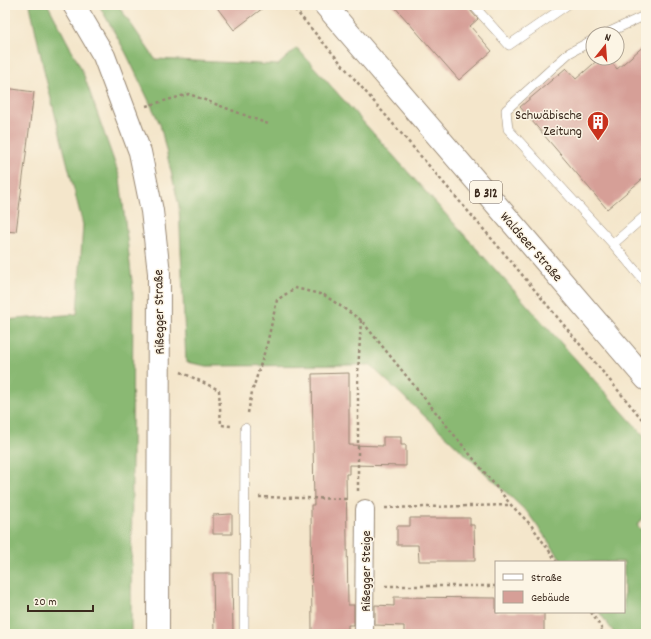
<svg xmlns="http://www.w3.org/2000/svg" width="651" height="639" font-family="Dekko,sans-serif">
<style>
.forest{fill:#8ab973;stroke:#627248}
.building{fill:#d69f97}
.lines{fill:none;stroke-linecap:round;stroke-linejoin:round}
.service-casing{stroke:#988874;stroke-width:10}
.minor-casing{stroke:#988874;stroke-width:20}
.tertiary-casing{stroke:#988874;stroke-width:24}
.primary-casing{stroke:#988874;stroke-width:24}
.path{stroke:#988874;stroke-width:2.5;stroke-dasharray:3 3;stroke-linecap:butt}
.service{stroke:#fff;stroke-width:9}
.minor{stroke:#fff;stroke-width:18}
.tertiary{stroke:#fff;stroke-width:22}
.primary{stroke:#fff;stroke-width:22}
.labels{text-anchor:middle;stroke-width:3;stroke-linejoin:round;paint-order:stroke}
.shield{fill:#fcf5e5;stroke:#75675a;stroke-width:1}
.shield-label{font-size:13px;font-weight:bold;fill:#3b2a1e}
.poi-label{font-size:14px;fill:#3b2a1e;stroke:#fcf5e5;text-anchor:end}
.street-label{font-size:14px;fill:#3b2a1e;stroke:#fcf5e5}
</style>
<rect width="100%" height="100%" fill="#fcf5e5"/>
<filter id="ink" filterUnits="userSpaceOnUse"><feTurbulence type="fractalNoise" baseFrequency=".025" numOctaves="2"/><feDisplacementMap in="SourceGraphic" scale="8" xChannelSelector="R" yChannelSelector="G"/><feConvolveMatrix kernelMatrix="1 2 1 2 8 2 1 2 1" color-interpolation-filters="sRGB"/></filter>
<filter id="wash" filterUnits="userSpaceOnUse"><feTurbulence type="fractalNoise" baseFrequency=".012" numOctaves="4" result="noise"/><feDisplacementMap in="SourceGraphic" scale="16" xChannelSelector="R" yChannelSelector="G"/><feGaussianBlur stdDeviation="0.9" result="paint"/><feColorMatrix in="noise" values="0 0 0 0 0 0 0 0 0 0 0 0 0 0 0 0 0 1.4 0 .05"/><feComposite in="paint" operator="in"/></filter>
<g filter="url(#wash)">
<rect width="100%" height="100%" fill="#f4e6cb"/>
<path class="forest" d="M30,5H48L82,70L120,178L133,290L131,634H5V320L77,314L83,225L45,75Z
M99,5H118L155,59L278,65L297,48L646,438V513L637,525L646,536V634H615L599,612H624V562H563L528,513L370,365L207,366L186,362L179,206L160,124L126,53Z"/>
<g id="blocks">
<path class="building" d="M215,5H267L234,30Z
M393,5H467L469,9L478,19L470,26L492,51L459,80Z
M646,44V176L607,209L520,107L566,68L576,79L600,58H608L617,69Z
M5,88L34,92L16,232L5,231Z
M349,373V445L383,446V437H401V445H406V466L349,465V474H346L348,605H354V625H348V634H312L311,505H314L312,374Z
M232,514V534H213V515Z
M410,518H470V525H474L475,561H419L418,545H397V526H410Z
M213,573H232L233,634H214Z
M394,597L496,598V612H544V634H404V626L375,625V605L394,606Z"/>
</g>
</g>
<g filter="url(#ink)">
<use href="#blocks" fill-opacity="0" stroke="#988874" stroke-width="1"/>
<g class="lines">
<g class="service-casing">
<path id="service" d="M473,5L509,45L567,5
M605,34L646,15
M593,40L569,53L506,110L508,129L613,244L646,283
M613,244L646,215
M244,634L245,428"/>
</g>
<g class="minor-casing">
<path id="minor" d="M364,634L365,509"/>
</g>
<g class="tertiary-casing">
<path id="tertiary" d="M74,5L104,56L140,152L152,211L159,273L158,634"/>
</g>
<g class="primary-casing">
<path id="primary" d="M325,5L646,379"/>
</g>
<path class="path" d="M291,5L509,259L646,424
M146,106L189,94L268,124
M181,372L219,390L221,425L231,426
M248,413L252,392L267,344L277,300L295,288L324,295L361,320L511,505L531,525L557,562
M358,491V373L361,320
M259,497L348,499
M385,508L510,505
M385,586H496
M591,612L605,634"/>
<use href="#service" class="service"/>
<use href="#minor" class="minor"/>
<use href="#tertiary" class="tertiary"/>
<use href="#primary" class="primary"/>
</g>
</g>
<defs>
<g id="building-pin" transform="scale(1.15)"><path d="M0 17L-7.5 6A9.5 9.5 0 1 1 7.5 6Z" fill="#c8321e" stroke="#fcf5e5"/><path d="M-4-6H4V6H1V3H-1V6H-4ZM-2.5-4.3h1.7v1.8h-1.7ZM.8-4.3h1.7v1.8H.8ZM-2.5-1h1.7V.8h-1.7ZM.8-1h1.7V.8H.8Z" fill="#fff"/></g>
</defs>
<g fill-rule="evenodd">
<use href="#building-pin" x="598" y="122"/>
</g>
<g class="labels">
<rect class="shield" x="470" y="181" width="32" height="22" rx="3"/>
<g class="shield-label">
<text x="486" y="197">B 312</text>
</g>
<g class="poi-label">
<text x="582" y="119">Schwäbische<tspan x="582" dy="16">Zeitung</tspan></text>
</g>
<g class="street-label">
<text transform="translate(532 246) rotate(49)" y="5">Waldseer Straße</text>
<text transform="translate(158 312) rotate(-91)" y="5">Rißegger Straße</text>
<text transform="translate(365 571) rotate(-90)" y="5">Rißegger Steige</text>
</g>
</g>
<rect width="651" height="639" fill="none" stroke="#fcf5e5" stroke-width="20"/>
<rect x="495" y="561" width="130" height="52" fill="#fcf5e5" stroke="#afa495"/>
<rect x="503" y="574" width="20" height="6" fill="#ffffff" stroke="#afa495"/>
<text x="531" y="581" font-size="12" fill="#3b2a1e">Straße</text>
<rect x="503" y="591" width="20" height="12" fill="#d69f97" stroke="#afa495"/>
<text x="531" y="601" font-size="12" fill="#3b2a1e">Gebäude</text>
<g transform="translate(605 46) rotate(17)"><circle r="19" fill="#fcf5e5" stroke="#afa495"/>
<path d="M0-3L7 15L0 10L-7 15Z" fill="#c8321e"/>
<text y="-6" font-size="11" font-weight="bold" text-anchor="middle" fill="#3b2a1e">N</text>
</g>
<path d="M28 605v6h65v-6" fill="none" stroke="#3b2a1e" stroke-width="2"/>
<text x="34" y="605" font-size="12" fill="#3b2a1e" stroke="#fcf5e5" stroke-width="3" paint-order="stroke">20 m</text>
</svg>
